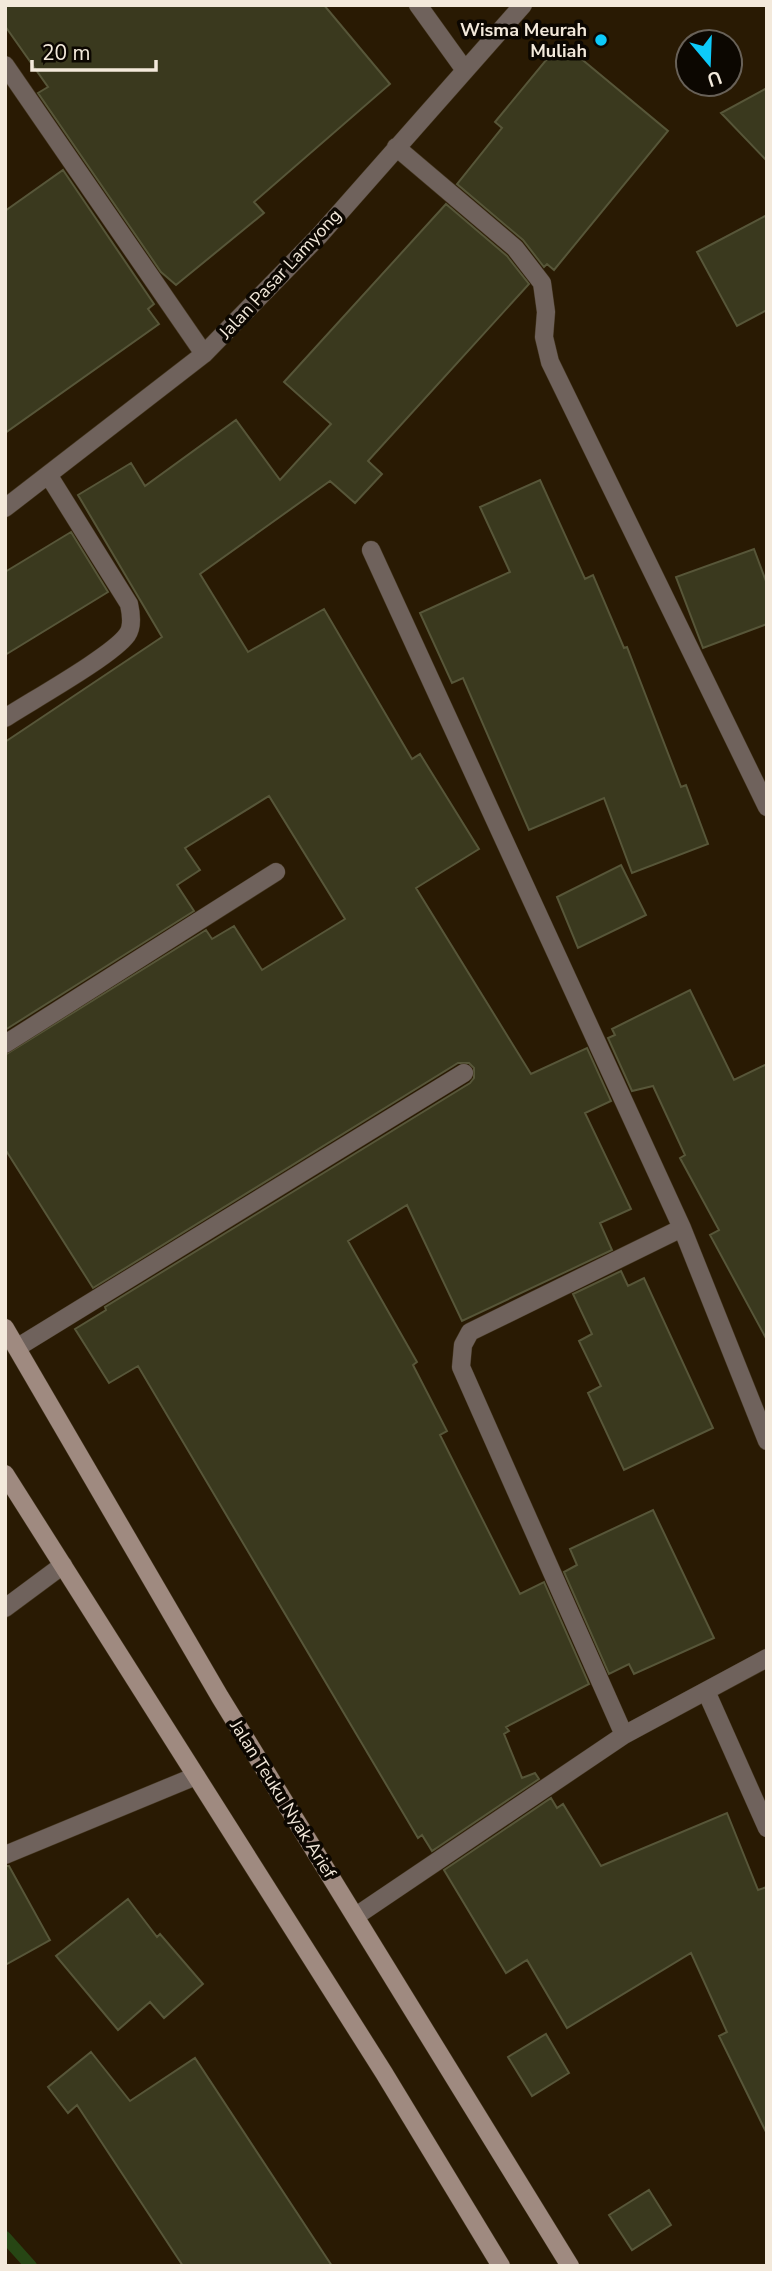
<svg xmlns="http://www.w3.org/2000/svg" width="772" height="2271" font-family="'Nunito Sans',sans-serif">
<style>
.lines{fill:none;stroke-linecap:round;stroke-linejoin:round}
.stream{stroke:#274614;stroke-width:12}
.building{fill:#3a391e;stroke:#575639;stroke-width:2}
.lane-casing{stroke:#453721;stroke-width:19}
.street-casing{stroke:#453721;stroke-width:19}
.secondary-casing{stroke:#453721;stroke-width:19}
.lane{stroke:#6f625c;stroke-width:18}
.street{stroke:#6f625c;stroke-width:18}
.secondary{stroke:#9f8a80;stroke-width:18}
.poi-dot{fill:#0dcafa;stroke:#0c0701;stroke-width:2.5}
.labels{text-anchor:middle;stroke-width:7;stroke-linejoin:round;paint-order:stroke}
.poi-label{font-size:18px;font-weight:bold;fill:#f3e9db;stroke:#0c0701;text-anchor:end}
.street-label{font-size:18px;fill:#f3e9db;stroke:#0c0701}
</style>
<rect width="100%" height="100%" fill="#291a03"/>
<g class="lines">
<path class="stream" d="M5,2237L31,2266"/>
</g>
<path class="building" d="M5,5H324L390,84L254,202L264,213L176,285L161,272L38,93L48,87L5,26Z
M561,42L668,131L554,270L547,264L544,267L523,240L457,184L502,128L495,122Z
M767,88V161L721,113Z
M63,170L154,304L148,309L159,324L5,433V211Z
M446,204L507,256L529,284L368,461L382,474L355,503L330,481L200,574L248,652L324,609L412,759L420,754L479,849L416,888L531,1074L587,1048L611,1101L585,1113L631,1209L600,1223L612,1250L462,1321L407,1205L348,1241L417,1362L413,1365L447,1431L440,1435L520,1594L544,1582L589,1684L506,1727L509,1731L504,1734L522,1778L535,1773L539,1779L432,1851L422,1835L418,1838L138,1366L109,1383L75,1329L106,1310L105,1307L470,1083L474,1078V1068L469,1063H458L93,1288L5,1149V1055L206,930L212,939L234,926L262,970L345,919L269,796L185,848L200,870L177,885L194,911L5,1030V742L162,637L78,495L131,463L145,486L236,420L280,480L331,424L284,382Z
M767,215V310L737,326L697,252Z
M540,480L585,579L593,575L624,648L627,647L681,787L686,785L708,844L632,873L604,798L529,830L463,678L452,683L420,613L510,572L480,507Z
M71,532L108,592L5,655V572Z
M754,549L767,584V624L703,648L676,577Z
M621,865L646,915L578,948L557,897Z
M690,990L734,1080L767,1064V1340L710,1235L719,1230L680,1158L685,1155L653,1086L632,1091L608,1038L615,1035L612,1029Z
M621,1271L628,1286L644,1278L713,1428L624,1470L588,1393L601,1386L579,1341L592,1334L573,1294Z
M653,1510L714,1638L634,1674L629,1664L609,1674L564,1572L577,1565L570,1549Z
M551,1798L557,1808L563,1804L601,1866L727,1813L758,1890L767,1887V2134L719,2036L727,2032L691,1953L567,2028L527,1960L506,1973L444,1870Z
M5,1866H9L50,1940L5,1965Z
M128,1899L157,1937L160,1934L203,1984L164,2018L150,2002L118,2030L56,1956Z
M546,2034L569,2073L532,2096L508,2057Z
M91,2052L130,2101L195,2058L332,2266H183L77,2105L68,2113L48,2087Z
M649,2190L671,2225L632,2250L609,2215Z"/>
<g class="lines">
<g class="lane-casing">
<path id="lane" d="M5,1608L63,1565
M5,1855L196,1776"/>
</g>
<g class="street-casing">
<path id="street" d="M418,5L464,69
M5,65L204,354
M396,147L515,248L542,283L546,312L544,337L550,362L767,807
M5,508L204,354L319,236L523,5
M371,550L682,1228L767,1441
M5,718C31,701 112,656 127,635C133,627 131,613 129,604L49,476
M5,1044L276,872
M18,1347L464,1073
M706,1691L767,1828
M624,1735L461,1367L463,1345L470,1332L682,1228
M356,1916L624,1735L767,1658"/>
</g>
<g class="secondary-casing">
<path id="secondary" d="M5,1328L220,1697L570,2266
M5,1474L384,2073L501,2266"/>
</g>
<use href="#lane" class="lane"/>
<use href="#street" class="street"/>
<use href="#secondary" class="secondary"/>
</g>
<circle class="poi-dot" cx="601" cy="40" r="7"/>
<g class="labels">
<g class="poi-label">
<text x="587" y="36">Wisma Meurah<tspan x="587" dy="21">Muliah</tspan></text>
</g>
<g class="street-label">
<text transform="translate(280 274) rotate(-47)" y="6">Jalan Pasar Lamyong</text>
<text transform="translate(283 1799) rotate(58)" y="6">Jalan Teuku Nyak Arief</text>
</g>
</g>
<rect width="772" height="2271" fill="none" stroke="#f3e9db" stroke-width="14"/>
<g transform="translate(709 63) rotate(161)"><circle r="33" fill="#0c0701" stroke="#686158" stroke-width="2"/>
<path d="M0-5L12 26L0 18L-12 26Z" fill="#0dcafa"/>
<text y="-10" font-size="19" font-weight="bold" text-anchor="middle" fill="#f3e9db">U</text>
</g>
<path d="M32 60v10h124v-10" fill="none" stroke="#f3e9db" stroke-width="3.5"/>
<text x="42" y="60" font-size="21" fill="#f3e9db" stroke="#0c0701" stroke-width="5" paint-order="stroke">20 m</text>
</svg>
